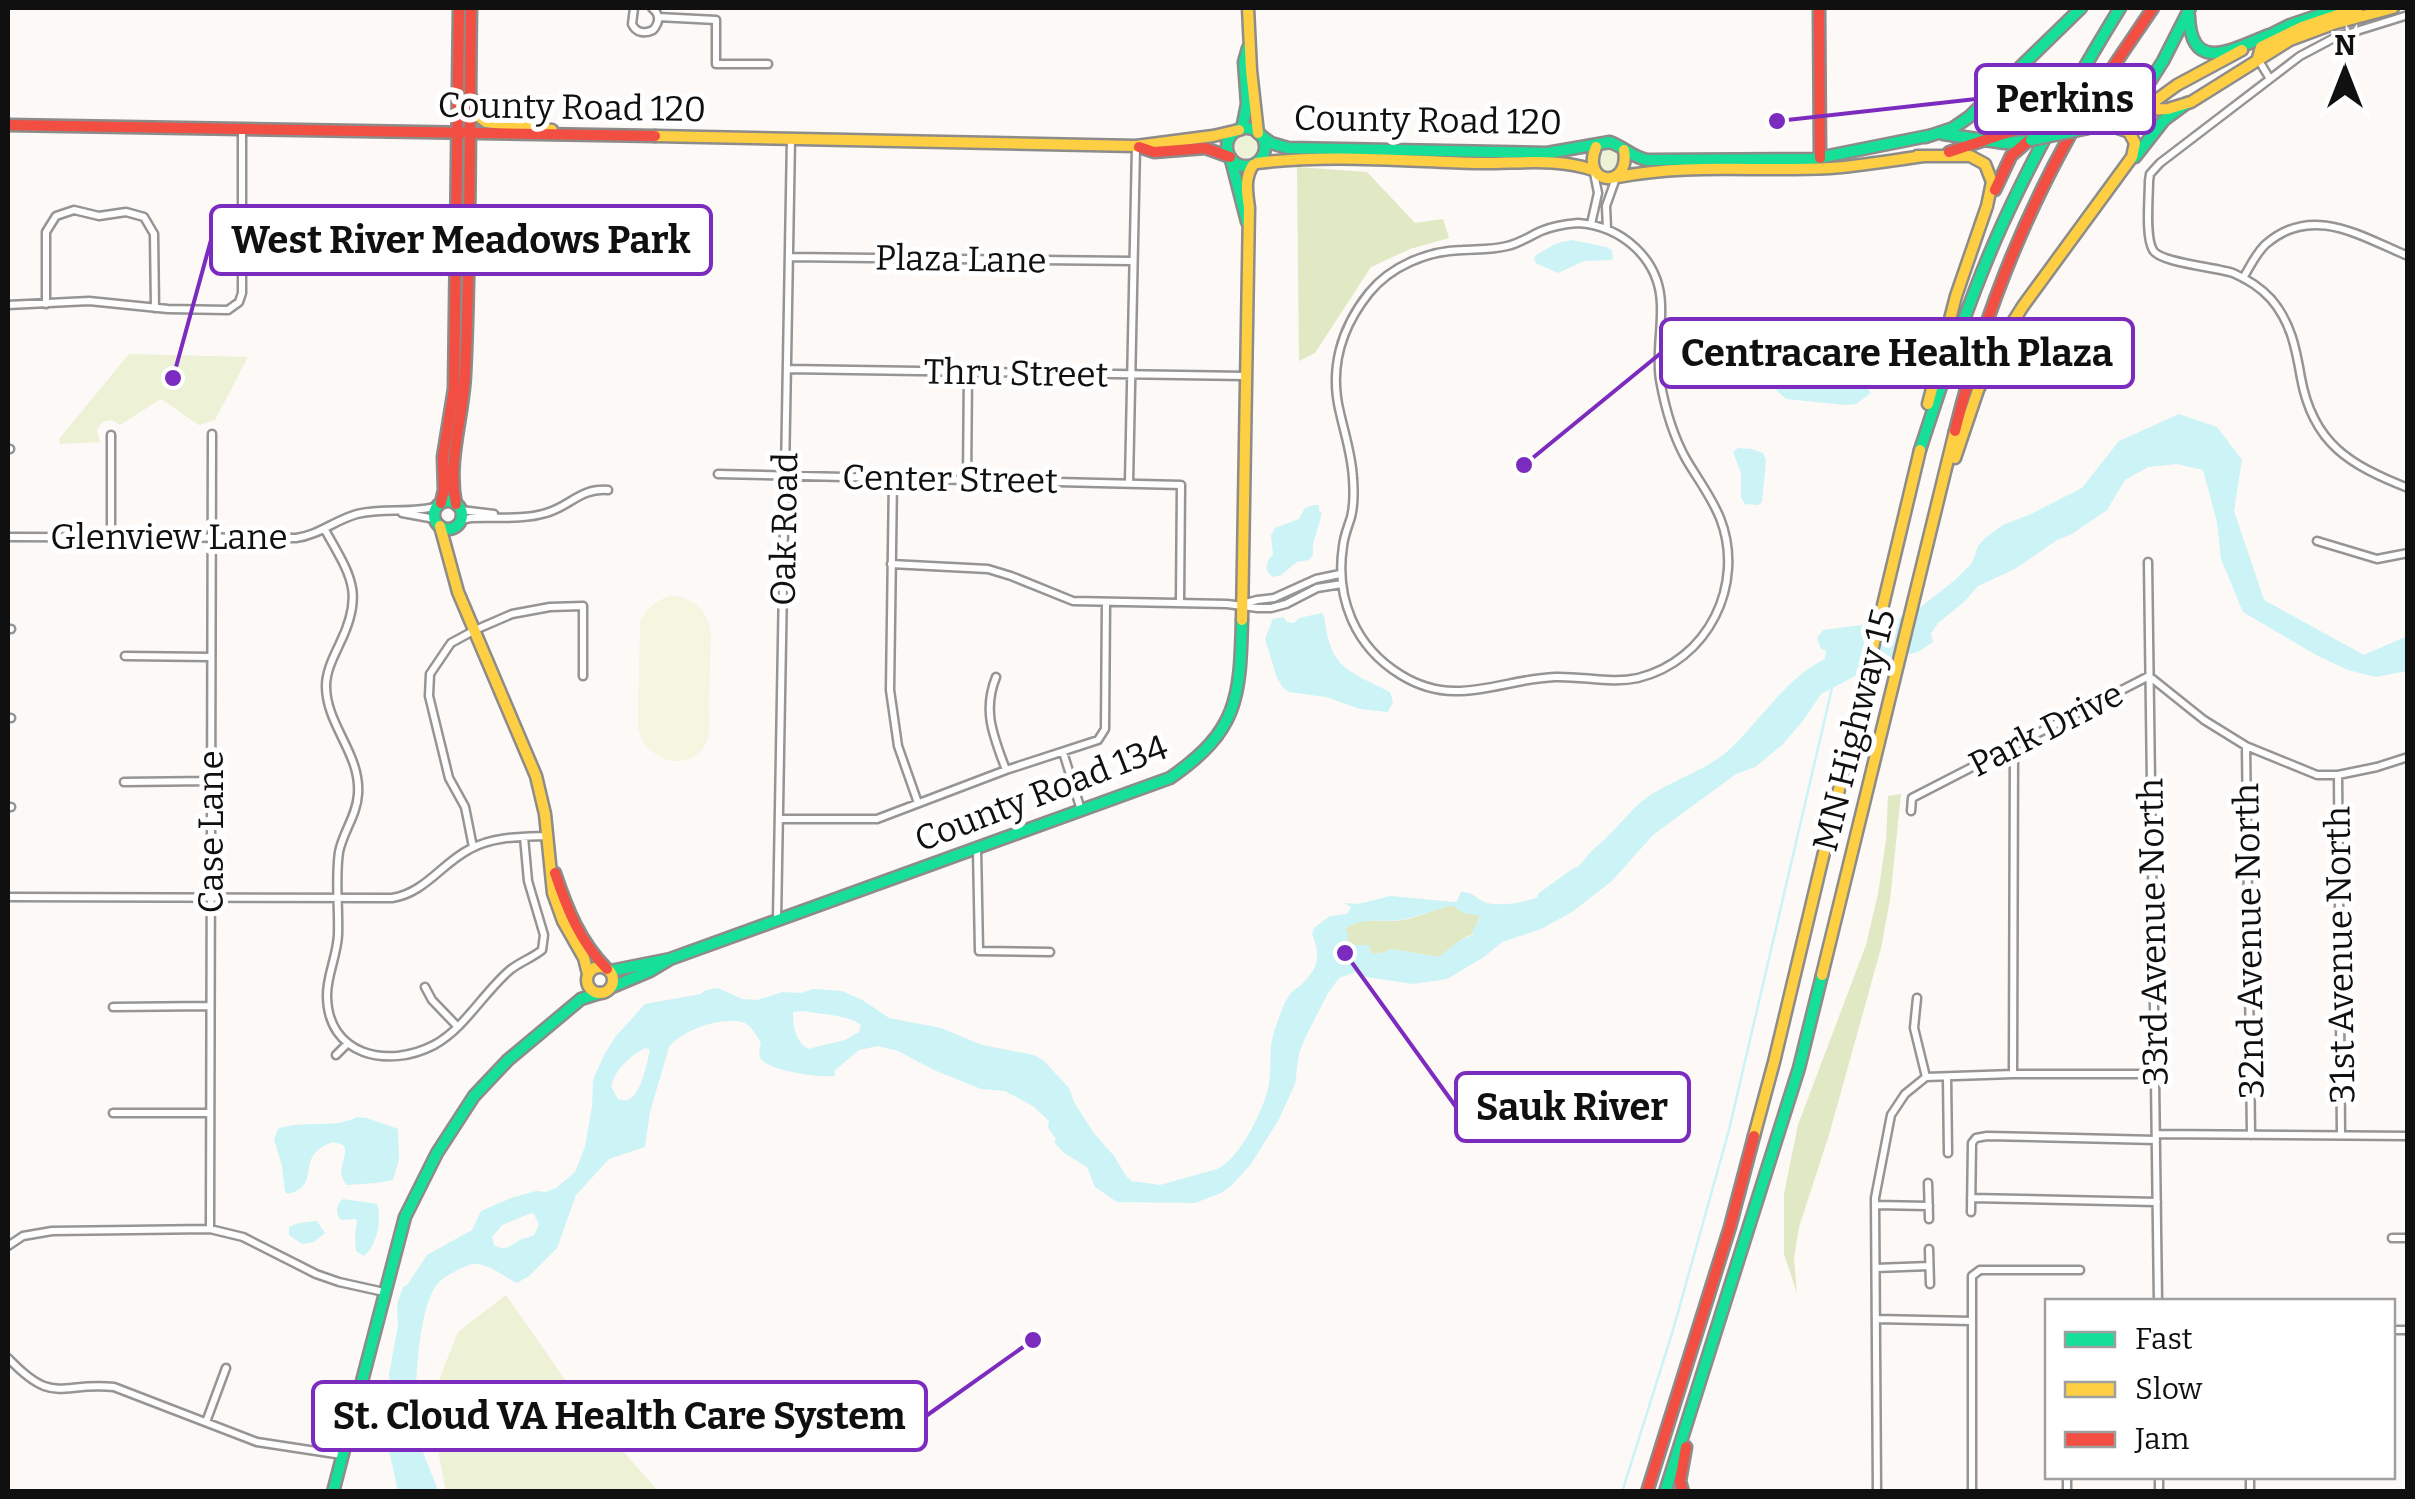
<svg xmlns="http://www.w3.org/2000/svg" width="2415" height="1499" font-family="Bitter,serif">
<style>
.green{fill:#edf1d6}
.forest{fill:#e0e8c4}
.pitch{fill:#f5f5e0}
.water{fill:#ccf3f6;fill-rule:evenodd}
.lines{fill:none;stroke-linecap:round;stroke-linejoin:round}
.stream{stroke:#ccf3f6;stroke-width:2.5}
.river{stroke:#ccf3f6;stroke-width:11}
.street-casing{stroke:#969594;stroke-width:11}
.fast-casing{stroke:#8d8c8a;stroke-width:15}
.slow-casing{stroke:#8d8c8a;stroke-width:15}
.jam-casing{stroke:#8d8c8a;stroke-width:15}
.street{stroke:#fffefe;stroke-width:6}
.fast{stroke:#16e098;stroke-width:10}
.slow{stroke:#ffcf43;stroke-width:10}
.jam{stroke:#f24e42;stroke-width:10}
.fast-bridge-casing{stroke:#8d8c8a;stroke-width:15;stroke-linecap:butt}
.fast-bridge{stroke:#16e098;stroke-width:10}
.labels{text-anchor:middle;stroke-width:10;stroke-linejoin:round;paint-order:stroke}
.street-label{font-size:35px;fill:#101010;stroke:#fff}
.leader{fill:none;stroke:#7b2cbf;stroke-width:4}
.callout-dot{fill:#7b2cbf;stroke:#fff;stroke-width:4}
.callout{fill:#fff;stroke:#7b2cbf;stroke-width:4}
.callout-label{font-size:38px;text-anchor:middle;font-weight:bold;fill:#101010}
</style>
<rect width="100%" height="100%" fill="#fcf9f6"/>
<path class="green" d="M1235 147a11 11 0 1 1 22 0a11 11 0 1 1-22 0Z
M1598 161a11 11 0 1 1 22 0a11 11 0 1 1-22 0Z
M129,354L248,357L215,420L199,425L161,399L120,425L112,420L102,422L97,430L100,442L60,444L59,439Z
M506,1295L584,1407L658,1491H446L429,1405L458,1332Z"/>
<path class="forest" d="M1297,167L1367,172L1415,223L1443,219L1449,238L1410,249L1371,267L1315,353L1299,361Z
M1901,794L1890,900L1881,948L1829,1135L1799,1227L1794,1258L1797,1293L1784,1254V1194L1798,1125L1866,945L1878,894L1886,841L1888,796Z
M1453,905L1464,913L1480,915L1474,933L1462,939L1439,957L1391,949L1382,953L1373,954L1369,949L1347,946L1345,929C1361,917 1377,922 1395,921C1415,920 1433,909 1453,905Z"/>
<path class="pitch" d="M669,596C693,596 708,611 711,634C710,658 710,682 709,706C709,716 711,728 708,738C694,776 646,763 638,728L640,623C645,609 656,601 669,596Z"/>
<path class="water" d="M1572,240L1606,247L1612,250L1613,260L1584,261L1558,273L1536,263L1534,258L1536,255L1557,243Z
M1788,377L1864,383L1871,393L1856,404L1845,405L1786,399L1775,389L1780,379Z
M2179,414L2217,427L2242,460L2234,511L2264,600L2364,655L2407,636V671L2376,677L2348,670L2318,656L2243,612L2221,559L2217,522L2203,470L2177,464L2148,467L2125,480L2107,510L2072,534L2057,540L2015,569L1978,586L1964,602L1938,623L1931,634L1933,642L1918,652L1910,654L1904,650L1821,694L1802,722L1782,745L1755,767L1736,774L1653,835L1612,881L1572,912L1541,929L1502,942L1484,957L1447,979L1413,984L1366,977L1355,972L1339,978L1328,993L1306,1036L1299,1053L1295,1084L1279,1119L1251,1164L1231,1186L1221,1193L1195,1203L1117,1202L1095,1187L1087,1167L1064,1153L1054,1142L1056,1139L1048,1128L1049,1121L1033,1106L1005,1091L981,1089L934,1070L898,1051L878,1046L859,1050L834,1071L835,1076C821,1078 770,1071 761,1059C758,1054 760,1047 761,1042C756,1036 753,1027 745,1023C724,1015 682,1030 669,1047L650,1112L645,1147L609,1159L576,1195L557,1248L529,1276L517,1283C504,1277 489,1263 474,1264C464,1265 440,1278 435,1287C417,1315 413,1400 418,1433C421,1454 432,1471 438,1491H398L389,1450L390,1412L388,1402L391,1392L389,1374L398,1326L397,1304L403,1287L407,1285L427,1255L472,1230L481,1211L511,1198L536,1191L546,1192L556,1188L575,1172L585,1147L592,1106L593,1080L604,1055L616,1036L645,1004L701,994L706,990L718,988L742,999L757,1000L783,992L801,993L813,989L842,991L864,1001L889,1018L941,1028L982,1045L1034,1055L1043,1060L1069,1088L1074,1102L1093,1132L1114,1156L1126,1176L1132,1181L1160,1185L1217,1169C1239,1160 1265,1108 1269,1084C1272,1066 1268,1047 1275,1029C1279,1018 1283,1003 1291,993C1294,989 1300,987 1303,983C1320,966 1320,954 1312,934L1314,928L1330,916L1347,914L1351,907L1344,903L1358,904L1390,896L1454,902L1457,901L1461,892C1473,891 1476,899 1487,903C1500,906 1520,903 1533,899C1559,892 1574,871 1591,852C1596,846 1603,842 1608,836C1621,824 1631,809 1646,798C1672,780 1710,769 1731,748C1761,720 1788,676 1825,659L1826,650L1821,649L1817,638L1823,630L1893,621L1918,609L1955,580L1972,563L1978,546L1985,538L2003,525L2031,514L2082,488L2119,441ZM1449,906H1453L1464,913L1480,916L1478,923L1472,930L1474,934L1459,941L1439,957L1391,949L1382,953L1373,954L1369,949L1370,945H1347L1348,934L1345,929C1362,916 1382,923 1401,920C1418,917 1433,910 1449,906ZM804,1011C822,1015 846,1014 861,1025L859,1032L845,1040L808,1049C795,1041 793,1026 793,1012ZM645,1048L650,1050C647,1062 641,1097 627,1100C624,1101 621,1099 618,1099L611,1086C616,1068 629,1057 645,1048ZM531,1213L534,1214L539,1225L534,1235C530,1237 526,1238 522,1239C510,1244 508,1253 494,1245L492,1237L502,1225Z
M1738,448L1752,449L1763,453L1766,460L1762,502L1758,505L1745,504L1741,498V473L1733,452Z
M1314,505H1319V511L1322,513L1313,544V555L1309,560L1297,562L1281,575L1273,577C1263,571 1266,562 1273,554L1271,535L1275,528L1299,519L1305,508Z
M1322,613L1324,616C1331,669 1345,669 1390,692L1393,702L1388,712L1360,709L1326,697L1289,692L1283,688L1277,678L1265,639L1273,619L1283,617L1287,622L1294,623L1299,618Z
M357,1117L367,1118L398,1129L399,1160L393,1180L376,1183L347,1185C335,1172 346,1162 345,1149L343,1145L333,1142C292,1156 324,1185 288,1194L285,1192L282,1166L274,1139L278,1129C303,1119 332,1130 357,1117Z
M343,1199L377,1204C382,1219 377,1246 364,1256L356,1251L355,1236L357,1222L356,1219L341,1220C335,1214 336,1204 343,1199Z
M317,1221L325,1233L314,1242L302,1244L289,1235V1227C299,1222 306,1222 317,1221Z"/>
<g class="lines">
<path class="stream" d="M1623,1489L1673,1330L1729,1130L1832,688"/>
<path class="river" d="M1543,897L1576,873"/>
<g class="street-casing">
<path id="street" d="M634,8L632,24C636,33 645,34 653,30C660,22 660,14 652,8
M2408,15L2334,38L2300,56L2160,163L2150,174L2149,181C2149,198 2145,237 2153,250C2160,263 2216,267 2233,273C2247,279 2261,288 2271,299C2291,322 2296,349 2301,378C2313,444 2350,465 2408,488
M658,17L716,20V64H768
M2258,59L2270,79
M1578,223C1622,226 1660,259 1661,305C1662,330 1656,355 1660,380C1665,408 1672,434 1686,459C1697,478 1711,496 1720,518C1746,584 1708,661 1638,678C1611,684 1583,676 1555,677C1500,679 1456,709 1401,675C1355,647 1335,598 1343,546C1344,536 1348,527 1351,517C1354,505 1354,492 1353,479C1352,456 1345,435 1340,413C1329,369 1341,328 1369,293C1391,266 1427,251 1462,250C1477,249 1492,250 1507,246C1520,243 1530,236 1541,231C1553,226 1565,224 1578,223Z
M1591,224L1598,193L1594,173
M1607,229L1606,206L1616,178
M789,257L1133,261
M2243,278C2250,267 2256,253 2266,244C2312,204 2360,236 2408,256
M46,304V232L56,216L74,210L99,216L126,212L144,217L154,234L155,308
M8,305L89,301L168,309L228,310L239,302L242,293V129
M787,369L1245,376
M111,435V537
M8,449H10
M718,474L1181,485L1180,602
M893,478L890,690L898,746L918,803
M967,480L968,372
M1129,483L1136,146
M461,510L494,514
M402,513L435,519
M461,520L471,518C495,517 523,520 546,513C571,506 579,488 608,490
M325,530C350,575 365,592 340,643C334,656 326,671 326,686C326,725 361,754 358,794C357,815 343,832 339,852C335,879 339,908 338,935C337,956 327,975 327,995C327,1056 388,1069 434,1045C465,1028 483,993 510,970C520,962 532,958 542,950L544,935L528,881L524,837
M8,537L296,538C319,535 335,520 357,514C383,507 412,514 438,506
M2317,541L2377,559L2408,553
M2148,562L2158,1302
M891,564L988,569L1011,576L1073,601L1227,604L1258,608H1271L1286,604L1317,588L1342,584
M1242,604L1257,600L1274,598L1316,579L1340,574
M8,629H11
M125,656L211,657
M996,677C982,712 994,737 1006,770
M8,718H11
M2246,746L2251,1135
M1063,752L1081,810
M2338,775L2341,1135
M124,782L211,781
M8,807H11
M1911,811L1912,798L2149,676L2204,720L2246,746L2317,775H2338L2377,767L2408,757
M779,819H877L1006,770L1098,740L1105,729L1106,602
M473,847L465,807L449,778L429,696L430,674L451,643L475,630L512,614L550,607L583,606V676
M977,849L979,951L1050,952
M8,897L392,898C425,893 442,863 470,849C494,836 522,837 548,836
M777,920L791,138
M425,987L432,1000L457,1026
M1917,998L1914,1028L1926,1077
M113,1007L210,1006
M336,1055L348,1043
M2013,1074L2014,745
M1947,1077L1948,1153
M113,1113H209
M2156,1134L2408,1136
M1928,1183L1929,1219
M1971,1198L2157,1202
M1875,1205L1929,1206
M1971,1212L1972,1143L1976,1138L1987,1136L2156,1140
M210,1229L212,434
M2392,1238H2408
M8,1246L23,1236L52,1231L210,1229L243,1237L316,1274L339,1282L384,1292
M1929,1249L1930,1284
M1876,1268L1929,1266
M1876,1319L1972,1321
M2392,1330H2408
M8,1358C54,1406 58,1382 114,1387L257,1442L342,1455
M206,1422L226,1368
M1877,1492L1875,1198L1891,1115L1905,1094L1926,1077L2013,1074H2156
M1972,1492V1276L1980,1270H2080
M2067,1492V1476
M2159,1492V1476
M2250,1492V1476"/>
</g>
<g class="fast-casing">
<path id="fast" d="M2189,16C2191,75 2233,49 2269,35
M2264,38L2290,25L2340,8
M2005,89L1997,107L2002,118L2015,123L2033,124
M2114,109L2144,91L2163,61L2190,8
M1227 147a19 19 0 1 1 38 0a19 19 0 1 1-38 0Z
M1242,129L1247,104L1244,62L1248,48
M1259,134L1271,143L1288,148L1547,153L1610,142C1624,147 1632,157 1647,160L1813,159L1928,136
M1943,134L2005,143L2027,141
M1926,137L1953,128L1969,117L2081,8
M2135,157L2164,120L2187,103
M1231,160L1247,222
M1920,450C1945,374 1969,298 2002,225C2036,150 2077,78 2120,8
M434 515a14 14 0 1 1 28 0a14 14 0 1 1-28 0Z
M610,971L670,959
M612,987L650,971L670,959L1170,778C1238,731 1240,699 1242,620
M333,1492L405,1217L437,1153L474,1096L508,1060L581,999L600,993
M1665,1492L1799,1068L1822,975"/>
</g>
<g class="slow-casing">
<path id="slow" d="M1248,8L1251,70L1258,133
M2258,58L2261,47L2302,27L2358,8
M473,99L478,116L486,122L552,130
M2100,111L2168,109L2191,102L2290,40L2333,24L2393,8
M2108,124L2133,117L2177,85L2242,50
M655,136L1136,146L1213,136L1239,130
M1596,147C1580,185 1631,191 1624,150
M1917,156H1970L1985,164L1992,182L1987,206L1956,296L1928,404
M1257,163C1330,154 1403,161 1476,163C1515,164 1556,157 1593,170
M1618,177C1689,163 1759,172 1830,168C1861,166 1893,160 1924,156
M1955,458L1978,390L2001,341L2023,306L2132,157L2135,143L2129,132L2115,127H2097
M440,526L458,592L536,776L545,814L553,893L563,921L584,958L588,974
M1242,620L1249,208C1247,192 1244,179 1253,165
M587 980a13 13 0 1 1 26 0a13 13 0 1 1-26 0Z
M1822,975L1955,431
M1754,1136L1774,1062L1920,450"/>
</g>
<g class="jam-casing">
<path id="jam" d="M1819,8L1820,158
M8,125L655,136
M1139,147L1154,152L1205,148L1230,157
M1949,152L2024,127
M1995,190L2011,156L2028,141
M1955,431C1980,329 2018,229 2069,137C2094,93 2124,51 2153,8
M441,503L444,490L443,457L454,389L459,8
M456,504C447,461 463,419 465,375C471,253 469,130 471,8
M555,873C567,909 580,942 607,969
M1647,1492L1730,1227L1754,1136
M1683,1492L1680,1481L1686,1447"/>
</g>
<use href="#street" class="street"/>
<use href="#fast" class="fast"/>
<use href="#slow" class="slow"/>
<use href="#jam" class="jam"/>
<g class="fast-bridge-casing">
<path id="fast-bridge" d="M2039,122L2100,111
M2031,140L2089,128"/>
</g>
<use href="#fast-bridge" class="fast-bridge"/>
</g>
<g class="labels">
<g class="street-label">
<text transform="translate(572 107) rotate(1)" y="12">County Road 120</text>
<text transform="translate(1428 120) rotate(1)" y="12">County Road 120</text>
<text transform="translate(961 259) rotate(1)" y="12">Plaza Lane</text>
<text transform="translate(1016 373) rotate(1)" y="12">Thru Street</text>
<text transform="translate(950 479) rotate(1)" y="12">Center Street</text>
<text transform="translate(784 529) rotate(-89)" y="12">Oak Road</text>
<text x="169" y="549">Glenview Lane</text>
<text transform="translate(2046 729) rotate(-27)" y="12">Park Drive</text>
<text transform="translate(1854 730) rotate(-76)" y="12">MN Highway 15</text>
<text transform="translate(1041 793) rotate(-21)" y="12">County Road 134</text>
<text transform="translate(211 832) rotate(-90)" y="12">Case Lane</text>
<text transform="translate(2153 932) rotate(-91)" y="12">33rd Avenue North</text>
<text transform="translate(2249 941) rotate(-91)" y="12">32nd Avenue North</text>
<text transform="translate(2340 955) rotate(-91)" y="12">31st Avenue North</text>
</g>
</g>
<path class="leader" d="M1777 121L1976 99M173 378L211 240M1524 465L1661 353M1345 953L1456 1107M1033 1340L926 1416"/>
<g class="callout-dot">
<circle cx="1777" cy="121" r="10"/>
<circle cx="173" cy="378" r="10"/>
<circle cx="1524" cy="465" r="10"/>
<circle cx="1345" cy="953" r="10"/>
<circle cx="1033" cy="1340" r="10"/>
</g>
<g class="callout">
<rect x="1976" y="65" width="178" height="68" rx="10"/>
<rect x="211" y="206" width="500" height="68" rx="10"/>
<rect x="1661" y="319" width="472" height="68" rx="10"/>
<rect x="1456" y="1073" width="233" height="68" rx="10"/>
<rect x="313" y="1382" width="613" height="68" rx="10"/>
</g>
<g class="callout-label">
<text x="2065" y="112">Perkins</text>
<text x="461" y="253">West River Meadows Park</text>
<text x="1897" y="366">Centracare Health Plaza</text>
<text x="1572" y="1120">Sauk River</text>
<text x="619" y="1429">St. Cloud VA Health Care System</text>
</g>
<rect width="2415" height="1499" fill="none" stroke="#101010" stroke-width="20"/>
<rect x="2045" y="1299" width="350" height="180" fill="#ffffff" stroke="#9f9f9f" stroke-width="2.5"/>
<rect x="2065" y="1332" width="50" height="15" fill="#16e098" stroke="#9f9f9f" stroke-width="2.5"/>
<text x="2135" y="1349" font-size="30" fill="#101010">Fast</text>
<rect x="2065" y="1382" width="50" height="15" fill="#ffcf43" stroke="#9f9f9f" stroke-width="2.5"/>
<text x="2135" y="1399" font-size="30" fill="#101010">Slow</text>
<rect x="2065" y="1432" width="50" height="15" fill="#f24e42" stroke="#9f9f9f" stroke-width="2.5"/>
<text x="2135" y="1449" font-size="30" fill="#101010">Jam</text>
<g transform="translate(2345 70)" stroke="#ffffff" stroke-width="8" paint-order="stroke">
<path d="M0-8L18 38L0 25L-18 38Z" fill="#101010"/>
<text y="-15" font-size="28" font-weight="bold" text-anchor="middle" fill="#101010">N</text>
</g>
</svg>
